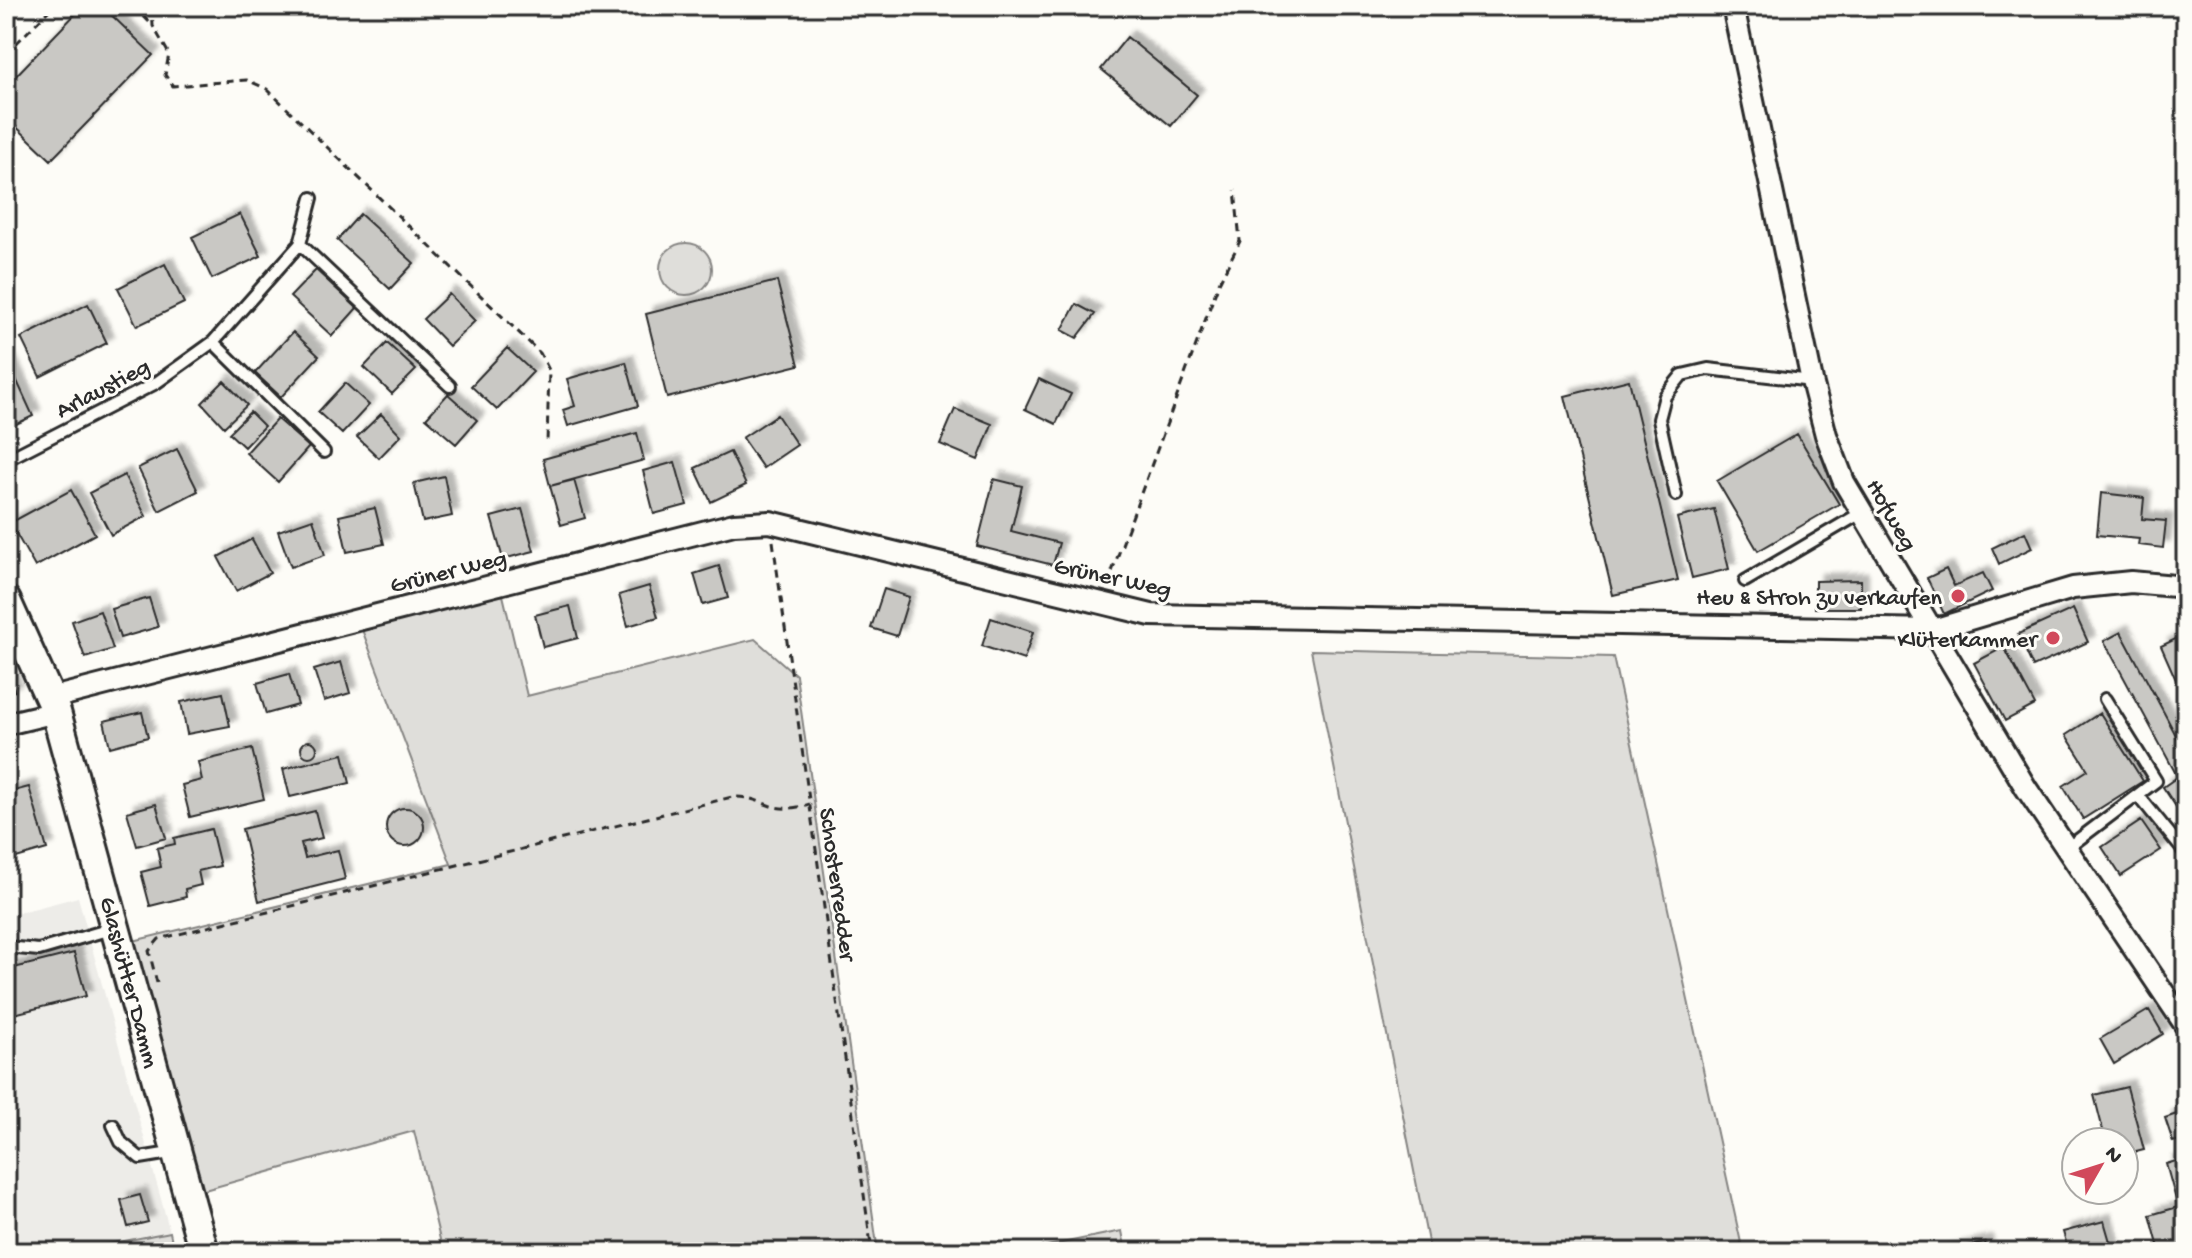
<svg xmlns="http://www.w3.org/2000/svg" width="2192" height="1258" font-family="'Gochi Hand',sans-serif">
<style>
.built{fill:#edece8}
.green{fill:#dfdeda;stroke:#858482;stroke-width:2}
.building{fill:#c9c8c4;stroke:#2b2b2b;stroke-width:2;filter:url(#shadow)}
.lines{fill:none;stroke-linecap:round;stroke-linejoin:round}
.lane-casing{stroke:#2b2b2b;stroke-width:16}
.street-casing{stroke:#2b2b2b;stroke-width:26}
.secondary-casing{stroke:#2b2b2b;stroke-width:34}
.path{stroke:#2b2b2b;stroke-width:3;stroke-dasharray:8 6;stroke-linecap:butt}
.lane{stroke:#fdfcf7;stroke-width:10}
.street{stroke:#fdfcf7;stroke-width:20}
.secondary{stroke:#fdfcf7;stroke-width:28}
.poi-dot{fill:#d1495b;stroke:#fdfcf7;stroke-width:3}
.labels{text-anchor:middle;stroke-width:6;stroke-linejoin:round;paint-order:stroke}
.street-label{font-size:24px;fill:#2b2b2b;stroke:#fdfcf7}
.poi-label{font-size:24px;fill:#2b2b2b;stroke:#fdfcf7;text-anchor:end}
</style>
<defs>
<filter id="shadow"><feDropShadow dx="7" dy="-7" stdDeviation="2" flood-color="#0004"/></filter>
</defs>
<rect width="100%" height="100%" fill="#fdfcf7"/>
<filter id="ink" filterUnits="userSpaceOnUse"><feTurbulence type="fractalNoise" baseFrequency=".0125" numOctaves="2"/><feDisplacementMap in="SourceGraphic" scale="16" xChannelSelector="R" yChannelSelector="G"/><feConvolveMatrix kernelMatrix="1 2 1 2 8 2 1 2 1" color-interpolation-filters="sRGB"/></filter>
<g filter="url(#ink)">
<path class="built" d="M78,897L170,1232L72,1250L27,1249L6,1243V916Z"/>
<path class="green" d="M660 269a26 26 0 1 1 52 0a26 26 0 1 1-52 0Z
M503,595L527,696L755,639L796,675L878,1252H443L414,1131L201,1191L133,941L451,864L361,627Z
M1311,650L1613,657L1743,1252H1430Z
M1122,1231L1126,1252H1017Z
M170,1232L174,1252H6V1243C60,1258 116,1242 170,1232Z"/>
<path class="building" d="M83,6H102L153,55L51,160L6,117V86Z
M1127,37L1197,95L1171,126L1101,69Z
M240,214L261,256L212,279L192,237Z
M360,214L414,263L390,289L337,240Z
M165,264L184,303L137,326L118,288Z
M316,270L357,308L332,336L290,297Z
M777,281L799,365L667,398L646,314Z
M449,294L475,321L449,346L423,319Z
M88,304L107,343L40,377L21,338Z
M1076,304L1095,314L1077,338L1062,330Z
M2186,312V348L2179,313Z
M293,332L319,356L281,397L255,373Z
M387,343L416,370L392,394L364,367Z
M507,348L533,372L497,410L471,386Z
M6,357L33,416L6,429Z
M626,362L638,406L568,426L563,410L575,406L567,379Z
M1039,379L1071,394L1056,424L1025,409Z
M1629,380L1678,580L1613,595L1565,396Z
M224,381L247,405L224,427L202,403Z
M345,383L369,405L342,434L318,412Z
M448,394L477,420L456,444L426,418Z
M955,409L992,424L978,460L940,444Z
M250,412L264,426L244,447L229,433Z
M381,414L401,435L379,458L357,437Z
M777,415L797,445L763,468L742,438Z
M277,419L309,447L278,482L246,453Z
M637,433L644,460L550,486L543,459Z
M1797,434L1839,504L1758,551L1717,481Z
M177,449L198,491L159,511L138,468Z
M730,452L746,485L711,502L695,468Z
M675,462L687,505L654,514L643,471Z
M124,475L146,516L111,535L89,493Z
M444,476L452,516L423,522L414,483Z
M994,479L1022,486L1011,531L1059,543L1053,565L977,546Z
M574,480L585,518L561,525L550,486Z
M71,490L95,534L35,567L10,523Z
M2101,493L2144,498L2142,519L2166,521L2163,548L2138,545L2139,539L2097,535Z
M375,508L384,544L347,552L339,516Z
M522,509L534,551L503,559L491,517Z
M1714,509L1729,569L1692,578L1677,518Z
M313,519L325,555L291,567L278,531Z
M2025,532L2032,548L1999,564L1992,548Z
M252,539L270,573L236,591L218,557Z
M719,566L728,598L703,605L694,574Z
M1946,569L1954,586L1983,573L1992,591L1944,614L1927,578Z
M1861,580V608H1815V581Z
M649,586L658,617L628,626L619,595Z
M884,589L909,597L897,636L871,628Z
M149,598L158,627L120,638L111,609Z
M570,606L578,638L543,647L535,615Z
M2073,609L2088,642L2033,667L2018,634Z
M100,611L113,649L85,658L72,621Z
M991,618L1033,632L1024,660L982,646Z
M2121,632L2186,754V769L2176,774L2104,641Z
M2186,634V687L2180,689L2161,646Z
M2004,647L2035,705L2005,721L1974,663Z
M341,662L350,693L324,701L314,670Z
M6,668L15,691L6,695Z
M289,674L298,705L266,714L257,683Z
M223,693L230,726L187,734L181,702Z
M142,712L148,737L110,747L104,721Z
M2100,713L2143,781L2083,819L2063,786L2088,770L2066,735Z
M301 749a8 8 0 1 1 16 0a8 8 0 1 1-16 0Z
M252,749L264,799L190,817L182,785L202,780L198,762Z
M343,754L350,783L290,797L283,769Z
M2186,771V822L2163,787Z
M29,787L47,849L6,861V793Z
M156,804L166,838L137,846L127,812Z
M386 827a19 19 0 1 1 38 0a19 19 0 1 1-38 0Z
M315,811L322,838L301,843L305,858L338,850L345,879L259,901L242,829Z
M2141,821L2161,850L2121,876L2102,847Z
M211,829L220,866L198,871L201,885L185,889L186,897L150,906L141,872L161,867L157,848L175,844L174,838Z
M74,953L86,996L6,1016V970Z
M2149,1010L2163,1034L2114,1064L2100,1039Z
M2127,1087L2144,1150L2124,1155V1142H2106L2094,1095Z
M2186,1111V1138L2173,1142L2165,1118Z
M2186,1158V1245L2160,1252L2150,1215L2178,1207L2166,1164Z
M140,1195L148,1222L128,1227L121,1200Z
M2104,1221L2113,1252H2069L2063,1232Z
M1985,1242L1987,1252H1941Z"/>
<g class="lines">
<g class="lane-casing">
<path id="lane" d="M300,244L450,386
M213,342L324,452
M6,460L156,383L213,342L300,244L312,198
M1676,495L1659,419L1665,396L1682,375L1708,369L1812,381
M1745,581L1861,513
M2138,795L2186,854
M2066,849L2156,781L2105,699
M6,947L39,950L114,928
M113,1125L121,1142L140,1158L176,1152"/>
</g>
<g class="street-casing">
<path id="street" d="M1733,6L1812,381L1826,435L1844,482L2026,788L2186,1026
M52,698L734,524L770,522L1151,615L1933,630L2073,588L2131,582L2186,587
M6,724L56,712"/>
</g>
<g class="secondary-casing">
<path id="secondary" d="M6,601L56,712L204,1252"/>
</g>
<path class="path" d="M134,6L153,26
M152,6L153,26L169,54L165,75L173,86L247,80L267,89L540,353L549,370L547,443
M6,54L53,6
M773,541L872,1252
M1107,585L1219,283L1240,241L1235,190
M157,983L149,951L159,939L732,797C768,796 766,817 810,804"/>
<use href="#lane" class="lane"/>
<use href="#street" class="street"/>
<use href="#secondary" class="secondary"/>
</g>
</g>
<g class="poi-dot">
<circle cx="1958" cy="596" r="8"/>
<circle cx="2053" cy="638" r="8"/>
</g>
<g class="labels">
<g class="street-label">
<text transform="translate(102 387) rotate(-28)" y="8">Arlaustieg</text>
<text transform="translate(1893 514) rotate(60)" y="8">Hofweg</text>
<text transform="translate(448 570) rotate(-14)" y="8">Grüner Weg</text>
<text transform="translate(1113 576) rotate(12)" y="8">Grüner Weg</text>
<text transform="translate(839 884) rotate(82)" y="8">Schosterredder</text>
<text transform="translate(131 982) rotate(75)" y="8">Glashütter Damm</text>
</g>
<g class="poi-label">
<text x="1942" y="604">Heu &amp; Stroh zu verkaufen</text>
<text x="2037" y="646">Klüterkammer</text>
</g>
</g>
<rect width="2192" height="1258" fill="none" stroke="#fdfcf7" stroke-width="32"/>
<rect x="16" y="16" width="2160" height="1226" fill="none" stroke="#2b2b2b" stroke-width="3" filter="url(#ink)"/>
<g transform="translate(2100 1166) rotate(51)"><circle r="38" fill="#fdfcf7" stroke="#a9a8a5" stroke-width="2"/>
<path d="M0-6L14 30L0 20L-14 30Z" fill="#d1495b"/>
<text y="-12" font-size="22" font-weight="bold" text-anchor="middle" fill="#2b2b2b">N</text>
</g>
</svg>
